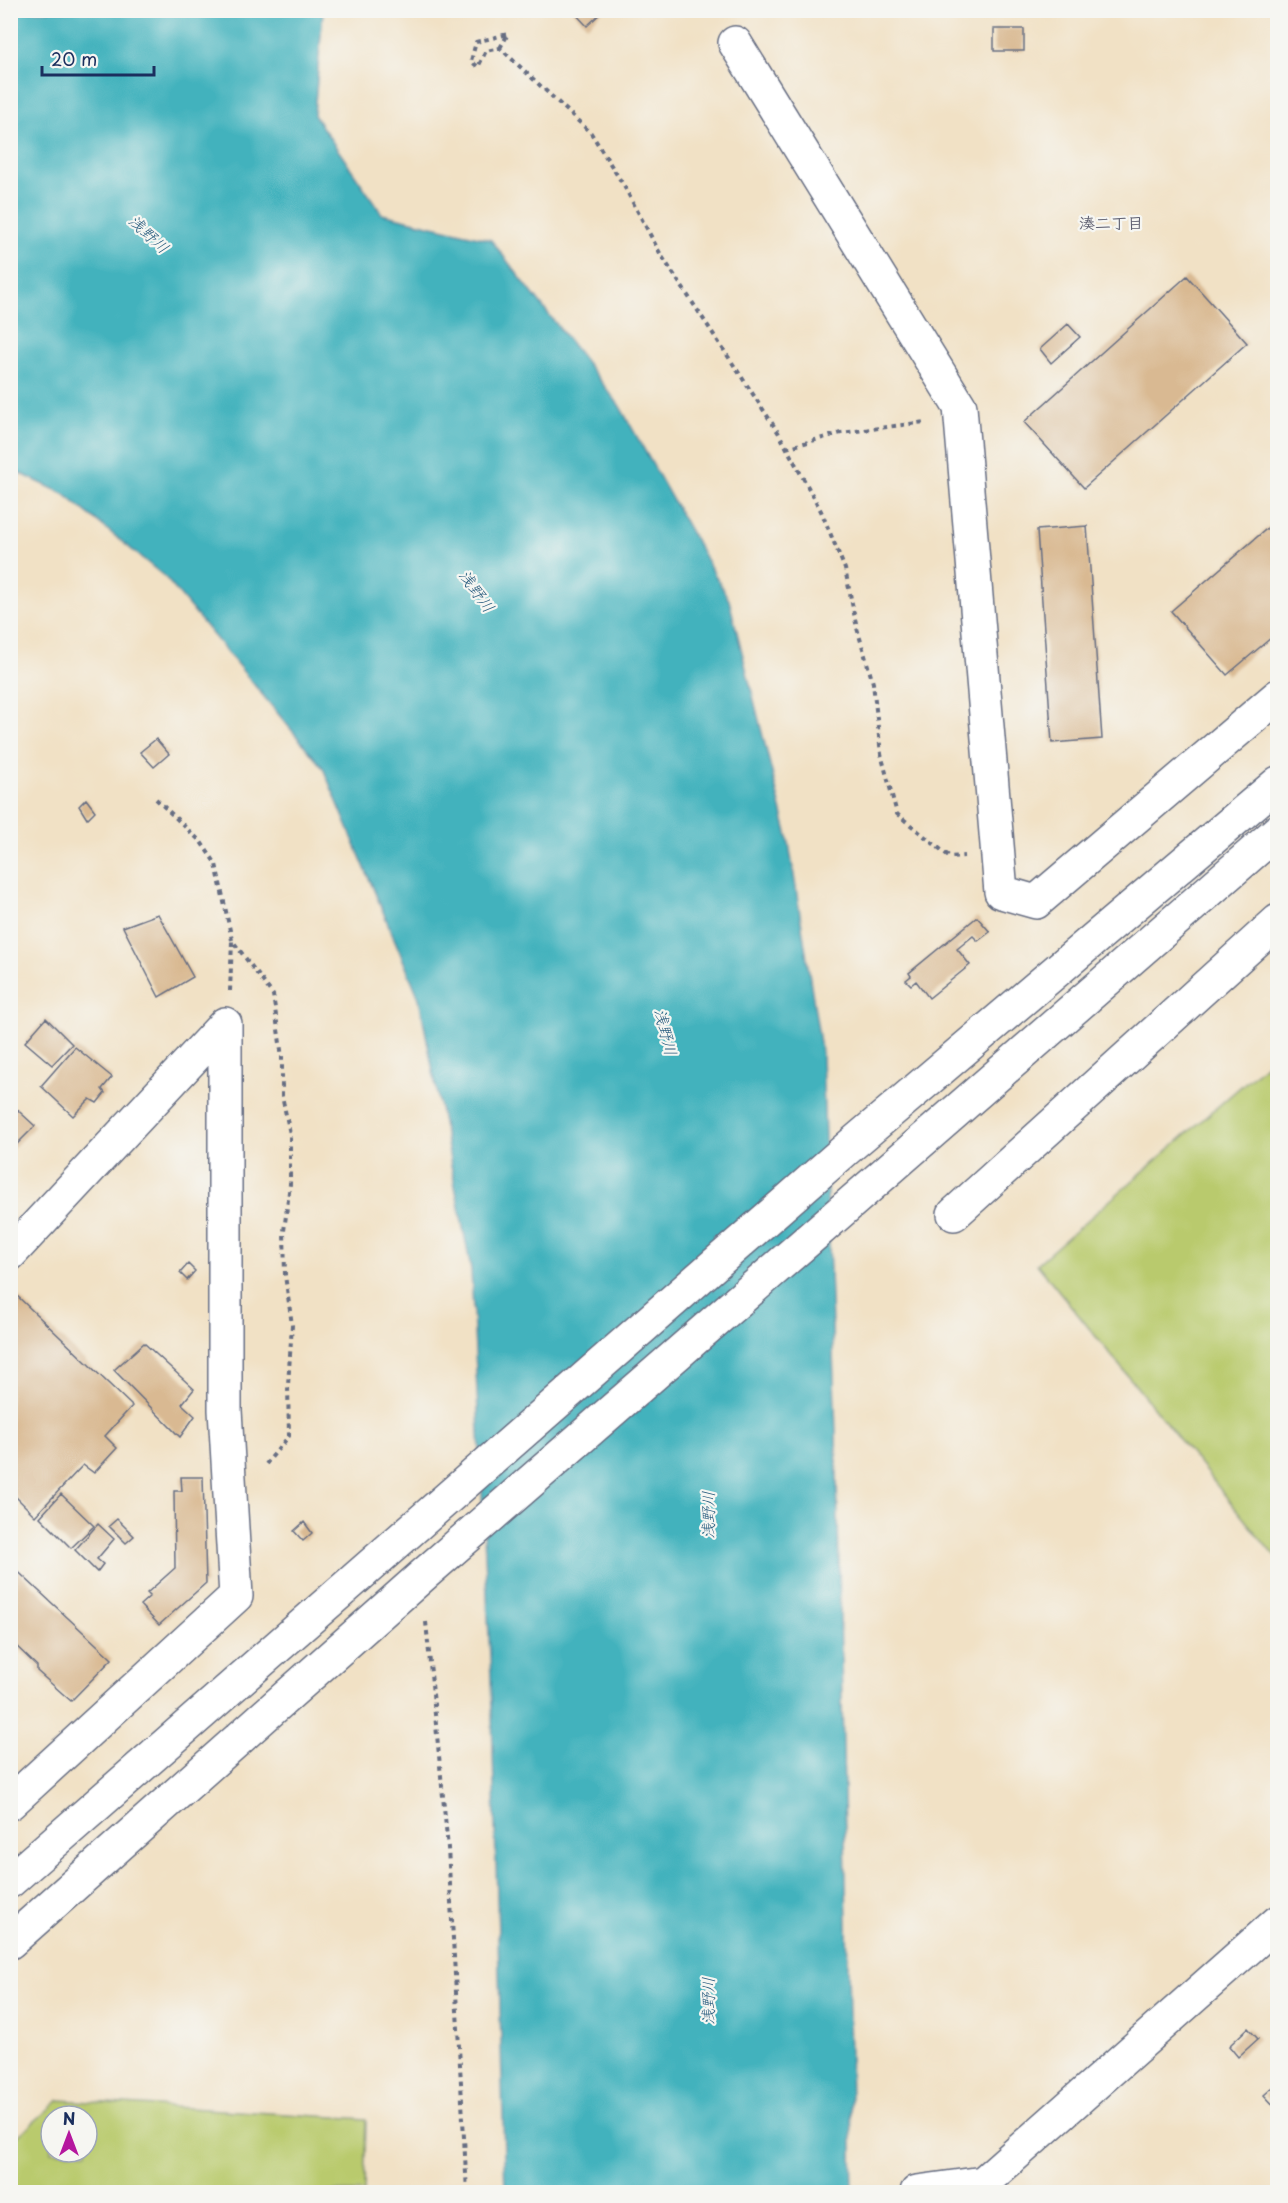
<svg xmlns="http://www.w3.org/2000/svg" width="1288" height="2203" font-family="'Playpen Sans','Klee One',sans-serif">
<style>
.green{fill:#b9ca6d;stroke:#6a7c66;stroke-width:1.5;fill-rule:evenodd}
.water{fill:#43b2bd;stroke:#2f708e;stroke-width:1.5}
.building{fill:#d9b992}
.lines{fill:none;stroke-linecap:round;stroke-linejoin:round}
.minor-casing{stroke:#666d82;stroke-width:36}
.path{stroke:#666d82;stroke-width:4;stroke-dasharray:4.5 4.5;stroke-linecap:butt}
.minor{stroke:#fff;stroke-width:33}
.labels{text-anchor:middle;stroke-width:4.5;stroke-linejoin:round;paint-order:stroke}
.neighbourhood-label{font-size:16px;font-weight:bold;fill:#5e5f70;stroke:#f6f6f2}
.water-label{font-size:16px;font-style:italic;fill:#295d7f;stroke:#f6f6f2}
</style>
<rect width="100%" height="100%" fill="#f6f6f2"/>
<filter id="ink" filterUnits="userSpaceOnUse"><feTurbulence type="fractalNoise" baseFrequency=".0167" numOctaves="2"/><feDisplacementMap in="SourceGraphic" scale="12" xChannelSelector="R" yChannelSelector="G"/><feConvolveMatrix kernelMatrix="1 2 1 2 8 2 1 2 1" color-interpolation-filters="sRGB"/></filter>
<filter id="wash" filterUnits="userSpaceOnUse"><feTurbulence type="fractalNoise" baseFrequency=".008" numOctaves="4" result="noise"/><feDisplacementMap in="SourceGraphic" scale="24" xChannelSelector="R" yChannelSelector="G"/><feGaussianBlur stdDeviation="1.35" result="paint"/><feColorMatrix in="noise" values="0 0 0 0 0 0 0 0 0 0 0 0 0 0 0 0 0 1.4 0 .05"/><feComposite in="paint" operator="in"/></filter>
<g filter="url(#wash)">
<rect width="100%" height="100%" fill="#f1e1c5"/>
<path class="green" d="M1277,1055V1556L1271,1552L1037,1264Z
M59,2100L366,2119L364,2192H11V2142ZM51,2116H87V2152H51Z"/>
<path class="water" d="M10,11H323L314,115L382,214L491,240L619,405L729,600L788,837L822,1056L836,1433L853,2192H505L491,1677L471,1269L419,998L323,768L165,577L64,494L11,469Z"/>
<g id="blocks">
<path class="building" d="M572,10H604L587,26Z
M988,10H1032V15L989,17Z
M994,29H1024V51H994Z
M1187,276L1247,343L1084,488L1024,422Z
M1068,324L1080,337L1051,363L1040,349Z
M1278,519V632L1227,675L1171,611Z
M1087,526L1102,739L1052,743L1037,530Z
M156,739L169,754L154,767L140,752Z
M86,799L95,811L87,819L79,806Z
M158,914L193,977L159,997L123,927Z
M977,917L990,932L978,941L973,936L957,949L970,965L929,998L916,981L911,985L906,980L911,976L909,973Z
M46,1018L72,1044L52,1065L25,1042Z
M75,1047L112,1077L102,1089L105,1093L97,1103L90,1099L73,1116L41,1086Z
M10,1103L35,1126L10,1151Z
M188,1264L195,1271L187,1280L180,1273Z
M13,1292L132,1406L105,1436L117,1448L94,1473L83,1465L35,1516L10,1491V1295Z
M144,1343L194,1389L182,1404L195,1416L180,1437L114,1370Z
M181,1477H203L206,1583L159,1625L140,1605L150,1596L147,1593L175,1568L174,1491H182Z
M61,1494L94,1526L71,1548L40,1517Z
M117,1519L134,1536L126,1543L109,1526Z
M304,1522L312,1533L303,1541L294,1531Z
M98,1524L114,1539L97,1559L103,1564L97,1572L75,1550Z
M10,1564L112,1659L71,1701L37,1671V1666L10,1640Z
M1248,2028L1258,2039L1238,2057L1229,2046Z
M1278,2083V2110L1264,2095Z"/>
</g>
</g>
<g filter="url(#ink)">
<use href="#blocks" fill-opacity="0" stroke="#666d82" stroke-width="1.5"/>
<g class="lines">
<g class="minor-casing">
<path id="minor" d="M735,43L960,407L1001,892L1036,902L1278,696
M954,1214L1278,921
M10,1254L225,1024V1410L236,1596L10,1803
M10,1881L850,1146L1278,783
M10,1942L421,1577L1278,831
M917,2192L983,2183L1278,1922"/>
</g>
<path class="path" d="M500,48L508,34L476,42L471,61L478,67L486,51L500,48L591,133L624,186L661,255L778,432L821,511L845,569L857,628L873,683L881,754L897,814L950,857L964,856
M786,448L841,433L925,422
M156,799L201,842L216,864L232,940L273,995L282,1057V1096L290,1134V1184L284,1231L285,1275L292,1325L288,1385L289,1436L266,1464
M230,991L232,941
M426,1622L448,1848L467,2192"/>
<use href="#minor" class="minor"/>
</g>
</g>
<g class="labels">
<g class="neighbourhood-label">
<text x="1111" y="229">湊二丁目</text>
</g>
<g class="water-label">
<text transform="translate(149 234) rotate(43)" y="6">浅野川</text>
<text transform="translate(477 591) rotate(54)" y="6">浅野川</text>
<text transform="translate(666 1032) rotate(76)" y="6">浅野川</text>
<text transform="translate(708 1515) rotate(-90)" y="6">浅野川</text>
<text transform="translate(708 2001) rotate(-90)" y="6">浅野川</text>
</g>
</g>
<rect width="1288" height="2203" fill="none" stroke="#f6f6f2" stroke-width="36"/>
<g transform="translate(69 2134)"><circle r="28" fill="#f6f6f2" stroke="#9ea6b7" stroke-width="1.5"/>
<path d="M0-4.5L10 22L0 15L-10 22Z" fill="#b5179e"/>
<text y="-9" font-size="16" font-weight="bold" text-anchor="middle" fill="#1b2f5e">N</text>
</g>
<path d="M42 66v9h112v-9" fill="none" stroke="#1b2f5e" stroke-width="3"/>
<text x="51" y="66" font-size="18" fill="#1b2f5e" stroke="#f6f6f2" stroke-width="4.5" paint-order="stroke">20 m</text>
</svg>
